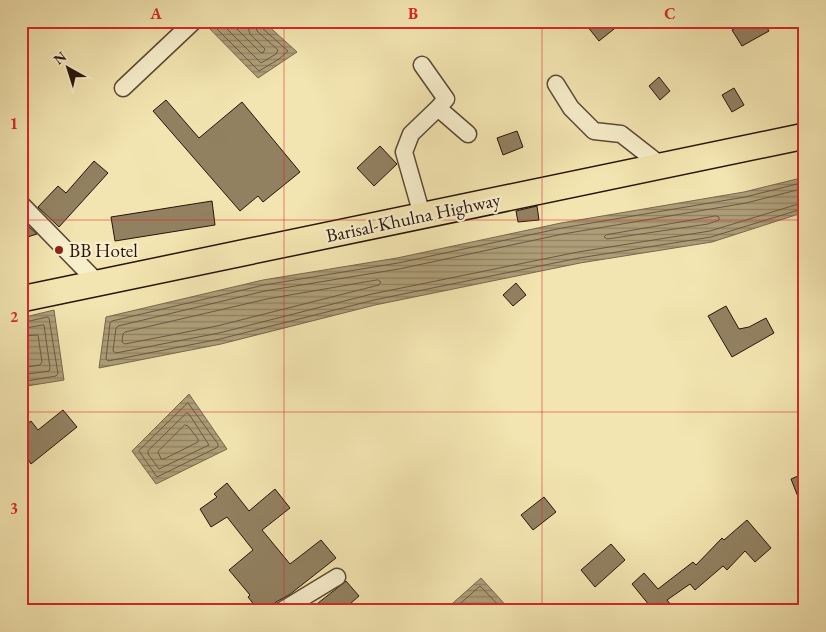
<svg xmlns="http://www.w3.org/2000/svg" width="826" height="632" font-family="'EB Garamond',serif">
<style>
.water{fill:url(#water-rules);stroke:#78674c}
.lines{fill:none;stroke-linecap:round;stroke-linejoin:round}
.shore{stroke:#6b5941;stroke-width:1}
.building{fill:#928161;stroke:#28140a}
.minor-casing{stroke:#5b4834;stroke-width:19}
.highway-casing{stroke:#28140a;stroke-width:28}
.minor{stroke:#f7eecc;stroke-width:16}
.highway{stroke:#f3e5b1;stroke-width:25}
.grid{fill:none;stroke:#d62828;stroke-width:1;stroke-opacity:0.55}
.poi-dot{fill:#8f2418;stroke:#f7eecc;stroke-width:2}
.labels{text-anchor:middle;stroke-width:4.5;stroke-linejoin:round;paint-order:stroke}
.street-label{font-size:19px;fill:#28140a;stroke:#f7eecc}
.poi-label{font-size:19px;fill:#28140a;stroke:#f7eecc;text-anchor:start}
.neatline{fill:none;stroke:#d62828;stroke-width:2}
.grid-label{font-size:16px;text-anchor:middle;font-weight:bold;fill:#d62828}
</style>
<defs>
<pattern id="water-rules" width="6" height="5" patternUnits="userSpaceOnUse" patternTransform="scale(1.25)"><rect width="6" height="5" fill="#ae9e78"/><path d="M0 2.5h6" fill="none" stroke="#8e8061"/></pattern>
</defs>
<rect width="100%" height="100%" fill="#f3e5b1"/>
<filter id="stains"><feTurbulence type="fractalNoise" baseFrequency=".004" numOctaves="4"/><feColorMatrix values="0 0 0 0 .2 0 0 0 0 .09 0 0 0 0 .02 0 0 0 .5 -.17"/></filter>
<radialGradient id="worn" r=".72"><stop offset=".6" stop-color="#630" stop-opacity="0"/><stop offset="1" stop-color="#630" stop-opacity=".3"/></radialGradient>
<path class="water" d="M209,21H263L297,52L258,78L206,25Z
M805,177V212L712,242L580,263L375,305L221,344L99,368L106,317L263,280L397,258L561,223L744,192Z
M54,310L64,380L21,387V318Z
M189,394L227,449L156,484L132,451Z
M481,578L511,611H444Z"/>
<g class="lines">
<path class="shore" d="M213,21V25L259,71L279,59L288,51L261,27L260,21
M219,21L261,63L276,54L278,50L257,31L254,21
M229,21L260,52L263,53L265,49L250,34L246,21
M805,182L745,197L562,228L398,263L264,285L112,321L110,323L106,359L108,361L220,339L374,300L579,258L711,237L805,208
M805,188L746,203L563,234L399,269L265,291L118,326L116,328L113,351L116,353L219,333L372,294L578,252L710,231L805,202
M716,216L719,217V220L708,224L607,239L604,237L606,235Z
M378,280L381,282L379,285L217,326L125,344L122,342L123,334L125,332L267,299Z
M21,323L47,317L49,318L58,374L56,376L21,382
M21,329L42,325H44L50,368L49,371L21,375
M21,336L38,335L42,362L40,365L21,368
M188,403L218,444V447L157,477L139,451Z
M187,413L189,414L209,445L159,469L148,454V451Z
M185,425L188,426L198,439V442L164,459H161L158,452Z
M452,611L480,586L504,611"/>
</g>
<path class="building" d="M583,21H624L599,41Z
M747,21H763L769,31L742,46L732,30Z
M659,77L670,91L660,100L649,86Z
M734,88L744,105L732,112L722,95Z
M166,100L199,138L242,102L300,172L263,202L258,196L240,211L153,111Z
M517,131L523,147L503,155L497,138Z
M380,146L397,164L374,186L357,168Z
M94,161L108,173L59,227L38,207L58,186L66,193Z
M212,201L215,225L115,241L111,217Z
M537,206L539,220L518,222L516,211Z
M27,225L37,234L21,239V227Z
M516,283L526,295L513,306L503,295Z
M726,306L739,329L749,327L766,318L774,333L732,357L708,316Z
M63,410L77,427L31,464L27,458L21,462V428L31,421L38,430Z
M805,473V512H804L791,479Z
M227,483L249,511L275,489L290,508L262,530L290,564L321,540L336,558L289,595L276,602L268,611H259L248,597L250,595L229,570L253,550L227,517L211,527L200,509L217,497L214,494Z
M544,497L556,512L533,530L521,515Z
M747,520L771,548L755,562L745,551L727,570L723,566L695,590L690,584L667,600L676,611H654L632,584L644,573L658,589L693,562L696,565L722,538L724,540Z
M611,544L625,560L595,587L581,570Z
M346,581L359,596L342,611H308Z"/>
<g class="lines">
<g class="minor-casing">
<path id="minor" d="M422,65L446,99L438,108
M556,84L571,108L594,131L621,134L662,166
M123,88L194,21
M21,204L98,283
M422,215L404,152L411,134L438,108L468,134
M281,611L337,577"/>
</g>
<g class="highway-casing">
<path id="highway" d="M21,299L805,136"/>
</g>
<use href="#minor" class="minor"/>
<use href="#highway" class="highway"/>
</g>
<path class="grid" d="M284,21V611M542,21V611M21,220H805M21,412H805"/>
<circle class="poi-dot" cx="59" cy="250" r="5"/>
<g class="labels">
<g class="street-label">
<text transform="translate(413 217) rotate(-12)" y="7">Barisal-Khulna Highway</text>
</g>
<g class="poi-label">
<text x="69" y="257">BB Hotel</text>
</g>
</g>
<rect width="826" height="632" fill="none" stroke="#f3e5b1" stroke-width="55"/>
<g transform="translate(68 68) rotate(321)" stroke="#f7eecc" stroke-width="4" paint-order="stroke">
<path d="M0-4L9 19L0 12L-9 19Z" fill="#28140a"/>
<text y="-8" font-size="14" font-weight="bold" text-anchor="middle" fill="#28140a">N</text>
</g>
<rect x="28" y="28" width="770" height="576" class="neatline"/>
<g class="grid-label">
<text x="156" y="19">A</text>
<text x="413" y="19">B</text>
<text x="670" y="19">C</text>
<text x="14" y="129">1</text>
<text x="14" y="322">2</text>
<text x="14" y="514">3</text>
</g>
<rect width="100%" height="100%" filter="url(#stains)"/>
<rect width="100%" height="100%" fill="url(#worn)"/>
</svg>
